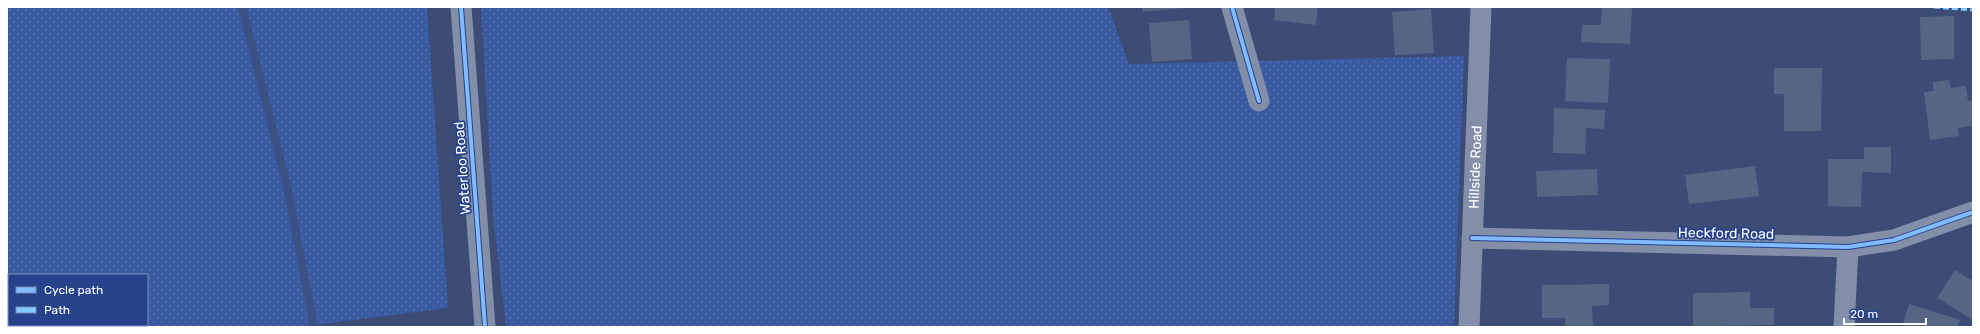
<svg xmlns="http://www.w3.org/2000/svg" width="1980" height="334" font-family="Rubik,sans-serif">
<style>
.grass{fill:url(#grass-dots);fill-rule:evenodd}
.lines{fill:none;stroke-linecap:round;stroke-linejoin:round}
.stream{stroke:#3b5084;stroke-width:8}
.building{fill:#586484}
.street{stroke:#838ea8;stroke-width:21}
.quiet{stroke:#80caff;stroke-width:3;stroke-dasharray:6 3;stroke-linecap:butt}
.cycleway-casing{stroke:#25428b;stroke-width:6}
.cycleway{stroke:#80bcff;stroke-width:4}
.labels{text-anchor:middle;stroke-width:3.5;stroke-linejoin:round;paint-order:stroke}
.street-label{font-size:14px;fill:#fff;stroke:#25428b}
</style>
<defs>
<pattern id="grass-dots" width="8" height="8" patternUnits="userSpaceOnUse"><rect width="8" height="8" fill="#3959a1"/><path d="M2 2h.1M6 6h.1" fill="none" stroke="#5772af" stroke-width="1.8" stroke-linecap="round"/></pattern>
</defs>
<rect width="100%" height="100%" fill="#3c4c74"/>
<path class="grass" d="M7,7H427L448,308L298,327H7ZM9,275H147V325H9Z
M481,7H1108L1129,64L1464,56L1454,327H506L493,215Z"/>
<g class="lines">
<path class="stream" d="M242,7L288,191L314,327"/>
</g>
<path class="building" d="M1142,7H1184V8L1143,12Z
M1275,7H1318L1316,25L1274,20Z
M1602,7H1632L1630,44L1581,42L1582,25H1601Z
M1431,9L1434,53L1395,55L1392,12Z
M1954,16V59L1921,60L1920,17Z
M1189,20L1192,59L1152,62L1149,23Z
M1567,58L1610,59L1608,103L1565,101Z
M1774,68H1822L1821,131H1784V94H1774Z
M1949,80L1951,88L1966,86L1968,101L1973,100V126L1958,128L1959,136L1930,140L1924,92L1933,91V82Z
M1554,108L1605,110L1604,129L1586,128L1585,154L1553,153Z
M1864,147H1891V173L1862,172L1861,207L1828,206V159H1864Z
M1755,166L1759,196L1689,204L1685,175Z
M1597,169L1598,195L1537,197L1536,171Z
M1955,270L1973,281V320L1937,298Z
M1609,284V305L1592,306L1593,327H1565V318H1542V285Z
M1750,292V308H1774V325L1693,326V293Z
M1909,304L1960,320L1958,327H1902Z"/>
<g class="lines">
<g class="street">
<path d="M461,7L485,327"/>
<path d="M1232,7L1259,101"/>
<path d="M1472,238L1848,247L1894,240L1973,212"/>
<path id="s1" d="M1469,327L1481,7"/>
<path d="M1844,327L1848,247"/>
</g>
<path class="quiet" d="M1934,7L1973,10"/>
<g class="cycleway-casing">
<path id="cycleway" d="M461,7L485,327
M1232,7L1259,101
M1472,238L1848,247L1894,240L1973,212"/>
</g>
<use href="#cycleway" class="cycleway"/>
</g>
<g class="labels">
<g class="street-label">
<text dy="5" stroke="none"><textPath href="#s1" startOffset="160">Hillside Road</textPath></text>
<text transform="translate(462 168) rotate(-94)" y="5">Waterloo Road</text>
<text transform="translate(1726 233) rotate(1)" y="5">Heckford Road</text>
</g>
</g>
<rect width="1980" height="334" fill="none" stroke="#ffffff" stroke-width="16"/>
<rect x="8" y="274" width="140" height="52" fill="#25428b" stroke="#7c8eb9"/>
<rect x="16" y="287" width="20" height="6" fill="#80bcff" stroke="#7c8eb9"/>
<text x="44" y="294" font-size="12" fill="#ffffff">Cycle path</text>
<rect x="16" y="307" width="20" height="6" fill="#80caff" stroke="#7c8eb9"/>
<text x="44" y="314" font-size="12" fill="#ffffff">Path</text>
<path d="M1844 318v6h82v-6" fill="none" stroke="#ffffff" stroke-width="2"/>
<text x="1850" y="318" font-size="12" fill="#ffffff" stroke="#25428b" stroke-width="3" paint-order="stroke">20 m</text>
</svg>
